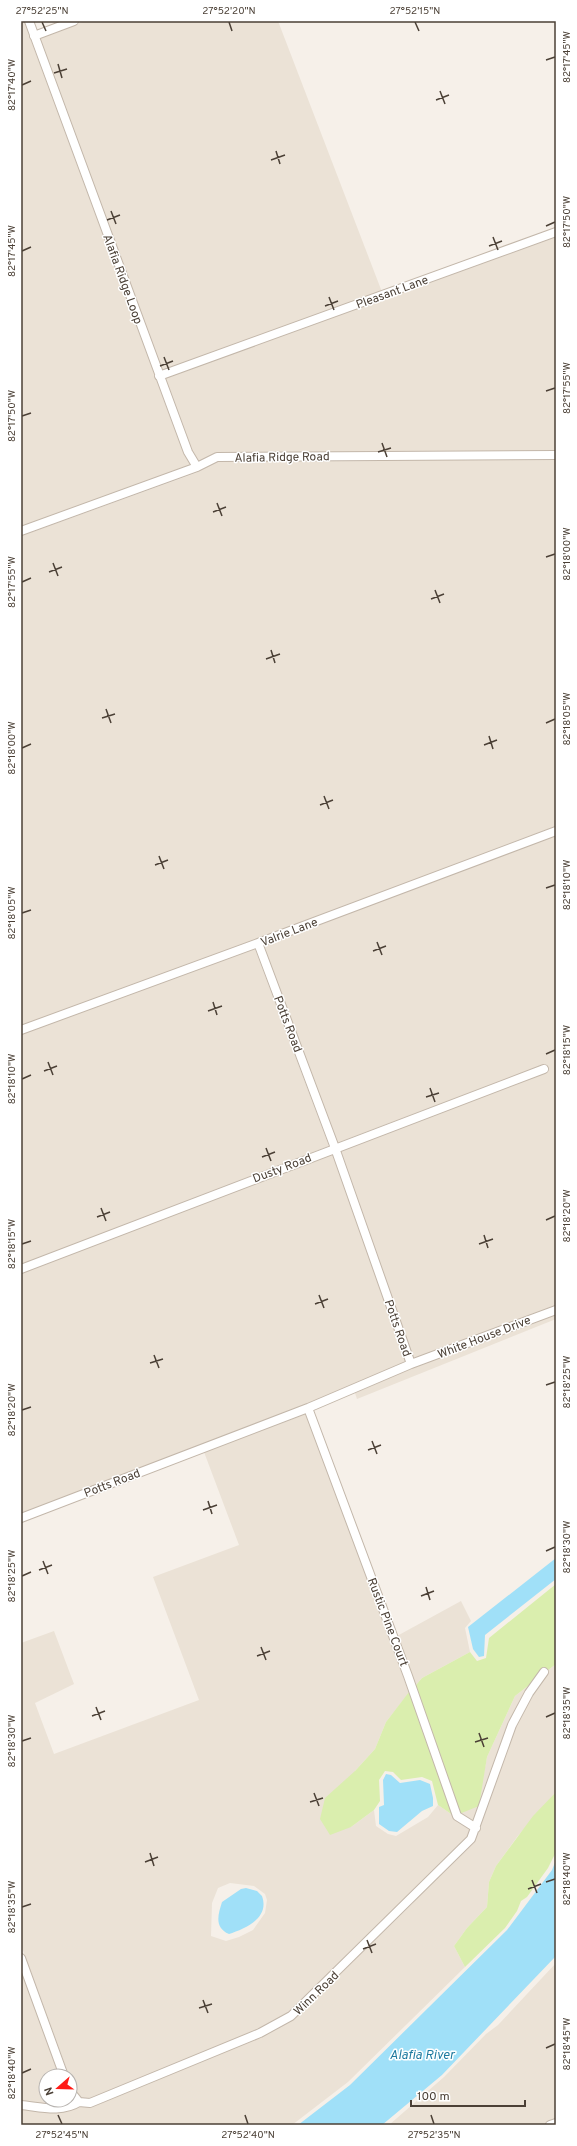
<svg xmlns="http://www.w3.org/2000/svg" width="577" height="2146" font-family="Overpass,sans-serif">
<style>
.residential{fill:#ebe2d6;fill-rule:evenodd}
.green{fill:#daeeae}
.water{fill:#a0e0f8}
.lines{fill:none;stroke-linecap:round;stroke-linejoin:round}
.minor-casing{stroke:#c3b7aa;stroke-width:10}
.minor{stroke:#fff;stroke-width:8}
.ticks{fill:none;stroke:#4b4036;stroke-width:1.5}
.labels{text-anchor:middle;stroke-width:3;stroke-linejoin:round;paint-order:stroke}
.street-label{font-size:12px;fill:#4b4036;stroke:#fff}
.water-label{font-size:13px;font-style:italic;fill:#1f7ba0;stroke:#fff}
.neatline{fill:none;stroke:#4b4036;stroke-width:1.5}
.ticks-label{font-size:10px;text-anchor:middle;fill:#4b4036}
</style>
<rect width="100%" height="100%" fill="#f6f0e9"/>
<path class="residential" d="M21,21H24L184,454L191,465L21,527Z
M85,21H278L382,292L162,371L39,38Z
M556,237V451L217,453L199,462L192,450L165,378Z
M556,459V826L257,940L21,1026V536L196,473L218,461Z
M556,835V1306L414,1359L340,1150L549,1071L546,1064L337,1143L263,946Z
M255,949L329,1146L21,1265V1034Z
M332,1153L406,1362L307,1405L21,1514V1273Z
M556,1314V1319L357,1399L355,1393L412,1368Z
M306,1414L408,1690L412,1689L386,1722L375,1749L355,1771L351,1827L374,1810L376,1826L388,1834L396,1836L428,1817L438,1805L454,1816L483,1778L487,1757L515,1696L556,1664V1792L517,1837L496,1866L489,1882L487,1907L467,1928L454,1946L465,1967L348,2082L292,2125H21V2109L57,2113L71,2111L80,2106L92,2107L261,2037L293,2020L413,1903L407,1898L288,2013L258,2030L90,2099L82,2098L75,2092L21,1945V1643L54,1631L74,1684L35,1703L54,1754L199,1700L153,1577L239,1545L204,1452ZM230,1883L254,1886L265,1894L267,1900L265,1913L253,1930L239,1937L226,1941L211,1936L212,1903L218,1888Z
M461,1601L471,1621L465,1628L470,1652L422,1678L416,1685L397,1636Z
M556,1963V2119L543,2125H389L444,2077L486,2034L498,2025Z
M21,1970L60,2076H46V2100L70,2099L72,2102L58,2105L21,2101Z"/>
<path class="green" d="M556,1584V1664L515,1696L487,1757L479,1806L454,1816L438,1805L432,1781L422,1777L401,1780L393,1772L385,1771L379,1780L380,1801L374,1810L351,1827L330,1835L320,1819L325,1798L355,1771L375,1749L386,1722L409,1692L416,1687V1685L422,1678L470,1652L477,1661L486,1658L489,1638Z
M556,1792V1852L548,1868L527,1897L521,1901L517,1911L505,1928L465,1967L454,1946L467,1928L487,1907L489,1882L496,1866L533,1816Z"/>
<path class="water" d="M556,1558V1579L485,1635L484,1656L479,1657L473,1649L468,1627Z
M386,1774L391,1775L400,1783L420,1780L430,1784L433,1798V1806L422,1811L397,1832L389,1831L379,1824V1807L384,1805L383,1780Z
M556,1860V1956L442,2075L382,2125H298L350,2085L507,1930L552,1870Z
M246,1888L257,1891L262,1896C270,1918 245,1929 229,1934C214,1927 218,1915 222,1902L241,1889Z"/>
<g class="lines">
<g class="minor-casing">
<path id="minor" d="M29,21L188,452L197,467
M34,36L74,21
M159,376L556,232
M21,531L197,467L217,457L556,455
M258,943L335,1148L411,1364
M21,1030L258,943L556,831
M21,1269L544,1069
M308,1408L408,1676L457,1816L476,1828
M21,1518L308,1408L411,1364L556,1310
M21,1958L64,2076
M70,2091L79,2102L90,2103L260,2033L291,2016L471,1839L512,1725L529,1693L544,1672
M21,2105C41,2107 61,2113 79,2102
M550,2125L556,2123"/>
</g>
<use href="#minor" class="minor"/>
</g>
<path class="ticks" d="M42,22L46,31M229,22L232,31M415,22L419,31M546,60L555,57M58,64L62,78M54,73L67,69M22,85L31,81M440,91L445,104M436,100L449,95M276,151L280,164M271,160L285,155M111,211L116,224M107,220L120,215M546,226L555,222M493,237L498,250M489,246L502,241M22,251L31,247M329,297L334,310M325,306L338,301M164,357L169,370M160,366L173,361M546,391L555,388M22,416L31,413M382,443L387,457M378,452L391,448M217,503L222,516M213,512L226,507M546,557L555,554M53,563L58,576M49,572L62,567M22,582L31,578M435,590L440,603M431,599L444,594M271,650L275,663M266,659L280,654M106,709L111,723M102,718L115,714M546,723L555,719M489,736L493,749M484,745L497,740M22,748L31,744M324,796L329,809M320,805L333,800M159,856L164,869M155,865L168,860M546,888L555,885M22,913L31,910M377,942L382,955M373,951L386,946M213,1002L217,1015M208,1011L222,1006M546,1054L555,1050M48,1062L53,1075M44,1071L57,1066M22,1079L31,1075M430,1088L435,1102M426,1097L439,1093M266,1148L271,1161M262,1157L275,1152M101,1208L106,1221M97,1217L110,1212M546,1220L555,1216M484,1235L488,1248M22,1244L31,1241M479,1244L493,1239M319,1295L324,1308M315,1304L328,1299M154,1355L159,1368M150,1363L163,1359M546,1385L555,1382M22,1410L31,1407M372,1441L377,1454M368,1450L381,1445M208,1501L212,1514M203,1510L217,1505M546,1551L555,1547M43,1561L48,1574M39,1570L52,1565M22,1576L31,1572M426,1587L430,1600M421,1596L434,1591M261,1647L266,1660M257,1656L270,1651M96,1707L101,1720M92,1716L105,1711M546,1717L555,1713M479,1733L484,1747M22,1741L31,1738M475,1742L488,1738M314,1793L319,1806M310,1802L323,1798M150,1853L154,1866M145,1862L158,1857M532,1880L537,1893M546,1882L555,1879M528,1889L541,1884M22,1907L31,1904M367,1940L372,1953M363,1949L376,1944M203,2000L208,2013M199,2008L212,2004M546,2048L555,2044M22,2073L31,2069M58,2115L62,2124M245,2115L248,2124M431,2115L434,2124"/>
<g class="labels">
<g class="street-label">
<text transform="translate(123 279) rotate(70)" y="4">Alafia Ridge Loop</text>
<text transform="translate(392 292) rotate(-20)" y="4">Pleasant Lane</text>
<text transform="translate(282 457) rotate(-1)" y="4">Alafia Ridge Road</text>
<text transform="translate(289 932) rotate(-21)" y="4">Valrie Lane</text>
<text transform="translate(288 1024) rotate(69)" y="4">Potts Road</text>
<text transform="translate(282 1168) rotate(-21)" y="4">Dusty Road</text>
<text transform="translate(398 1328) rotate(71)" y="4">Potts Road</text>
<text transform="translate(484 1337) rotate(-21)" y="4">White House Drive</text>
<text transform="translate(112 1483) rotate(-21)" y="4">Potts Road</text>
<text transform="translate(388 1622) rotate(69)" y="4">Rustic Pine Court</text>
<text transform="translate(316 1993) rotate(-44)" y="4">Winn Road</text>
</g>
<g class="water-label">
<text x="422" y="2059">Alafia River</text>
</g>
</g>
<rect width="577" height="2146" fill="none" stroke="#ffffff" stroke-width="44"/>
<g transform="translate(58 2088) rotate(250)"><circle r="19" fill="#ffffff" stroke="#b7b3af"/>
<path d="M0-3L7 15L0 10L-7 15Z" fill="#ff1b17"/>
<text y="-6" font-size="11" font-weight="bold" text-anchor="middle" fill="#4b4036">N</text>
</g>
<path d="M411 2100v6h114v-6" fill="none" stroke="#4b4036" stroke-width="2"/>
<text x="417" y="2100" font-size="12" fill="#4b4036" stroke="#ffffff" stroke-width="3" paint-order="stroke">100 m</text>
<rect x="22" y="22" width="533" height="2102" class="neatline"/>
<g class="ticks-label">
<text x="42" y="14">27°52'25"N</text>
<text x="229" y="14">27°52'20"N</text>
<text x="415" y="14">27°52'15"N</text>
<text transform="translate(566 57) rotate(-90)" y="4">82°17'45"W</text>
<text transform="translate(11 85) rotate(-90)" y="4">82°17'40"W</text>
<text transform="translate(566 222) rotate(-90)" y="4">82°17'50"W</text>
<text transform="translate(11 251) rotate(-90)" y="4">82°17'45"W</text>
<text transform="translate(566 388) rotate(-90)" y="4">82°17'55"W</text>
<text transform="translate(11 416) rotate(-90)" y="4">82°17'50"W</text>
<text transform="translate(566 554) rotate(-90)" y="4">82°18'00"W</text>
<text transform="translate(11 582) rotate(-90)" y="4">82°17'55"W</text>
<text transform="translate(566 719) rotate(-90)" y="4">82°18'05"W</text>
<text transform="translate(11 748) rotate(-90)" y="4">82°18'00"W</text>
<text transform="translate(566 885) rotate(-90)" y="4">82°18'10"W</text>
<text transform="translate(11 913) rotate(-90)" y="4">82°18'05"W</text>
<text transform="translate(566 1050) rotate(-90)" y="4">82°18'15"W</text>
<text transform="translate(11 1079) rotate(-90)" y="4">82°18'10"W</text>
<text transform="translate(566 1216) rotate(-90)" y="4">82°18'20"W</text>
<text transform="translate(11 1244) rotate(-90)" y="4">82°18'15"W</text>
<text transform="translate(566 1382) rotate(-90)" y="4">82°18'25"W</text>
<text transform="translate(11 1410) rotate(-90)" y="4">82°18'20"W</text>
<text transform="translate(566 1547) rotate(-90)" y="4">82°18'30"W</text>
<text transform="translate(11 1576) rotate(-90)" y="4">82°18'25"W</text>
<text transform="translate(566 1713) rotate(-90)" y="4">82°18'35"W</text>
<text transform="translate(11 1741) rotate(-90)" y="4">82°18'30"W</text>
<text transform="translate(566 1879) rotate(-90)" y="4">82°18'40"W</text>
<text transform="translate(11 1907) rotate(-90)" y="4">82°18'35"W</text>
<text transform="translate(566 2044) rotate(-90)" y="4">82°18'45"W</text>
<text transform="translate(11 2073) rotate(-90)" y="4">82°18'40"W</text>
<text x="62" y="2138">27°52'45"N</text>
<text x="248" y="2138">27°52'40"N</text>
<text x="434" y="2138">27°52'35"N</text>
</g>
</svg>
